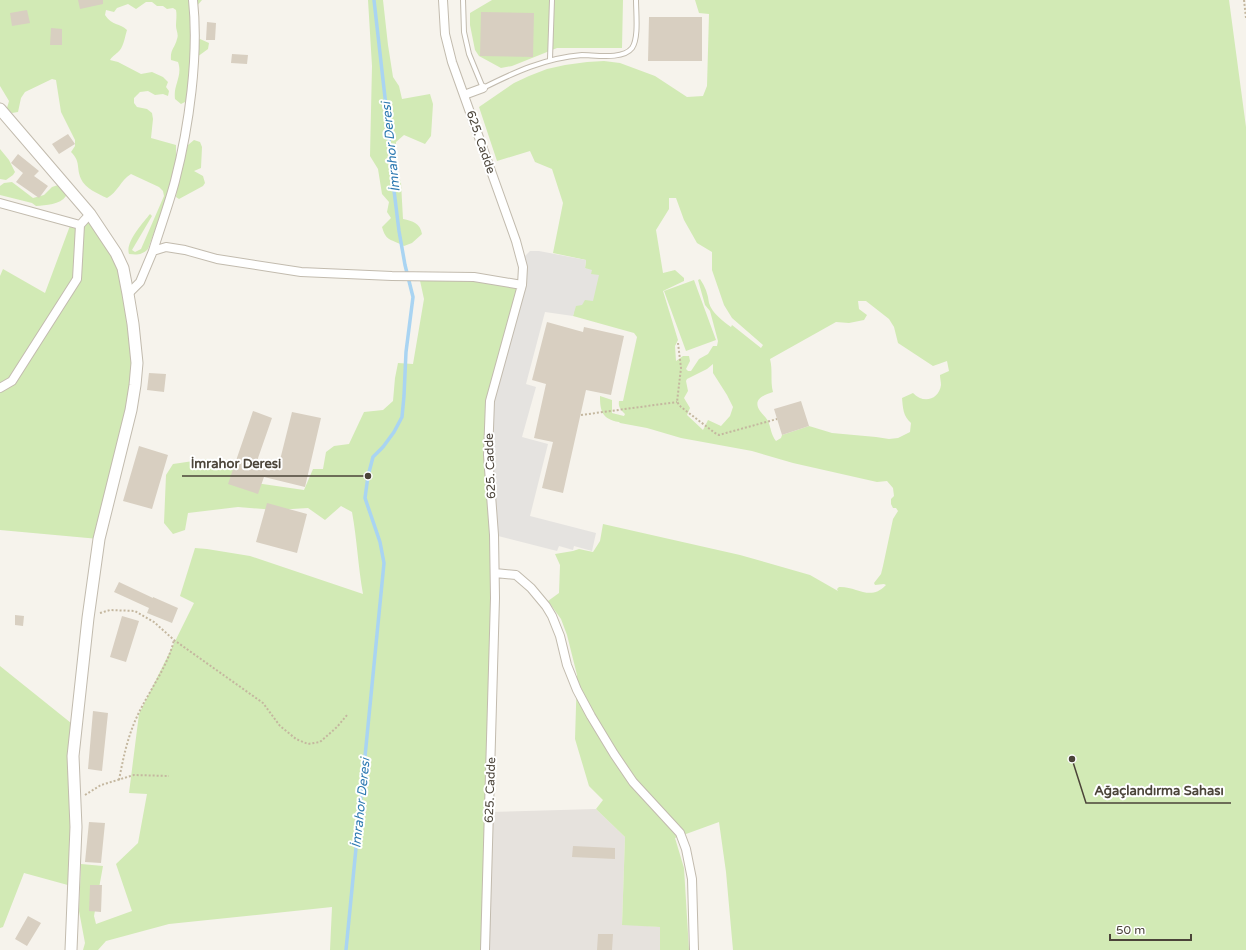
<svg xmlns="http://www.w3.org/2000/svg" width="1246" height="950" font-family="'Varela Round',sans-serif">
<style>
.industrial{fill:#e6e2dd}
.green{fill:#d2eab5;fill-rule:evenodd}
.parking{fill:#e5e3e0}
.lines{fill:none;stroke-linecap:round;stroke-linejoin:round}
.stream{stroke:#a9d4f2;stroke-width:3.5}
.building{fill:#d8cfc1}
.service-casing{stroke:#c2bbae;stroke-width:6}
.minor-casing{stroke:#c2bbae;stroke-width:10}
.tertiary-casing{stroke:#c2bbae;stroke-width:13}
.path{stroke:#c4b79f;stroke-width:2;stroke-dasharray:2 2;stroke-linecap:butt}
.service{stroke:#fff;stroke-width:4}
.minor{stroke:#fff;stroke-width:8}
.tertiary{stroke:#fff;stroke-width:11}
.labels{text-anchor:middle;stroke-width:4;stroke-linejoin:round;paint-order:stroke}
.street-label{font-size:12px;fill:#4b4439;stroke:#fff}
.water-label{font-size:13px;font-style:italic;fill:#2e7ab2;stroke:#fff}
.leader{fill:none;stroke:#4b4439;stroke-width:1.5}
.callout-dot{fill:#4b4439;stroke:#fff;stroke-width:1.5}
.callout-label{font-size:13px;text-anchor:middle;font-weight:bold;fill:#4b4439;stroke:#fff;stroke-width:4;stroke-linejoin:round;paint-order:stroke}
</style>
<rect width="100%" height="100%" fill="#f6f3ec"/>
<path class="industrial" d="M596,809L625,837L622,924L660,927V950H485L489,812Z"/>
<path class="green" d="M0,0H202L196,7L197,41L200,39L209,43L208,49L197,57L187,101L181,104L175,99C173,85 183,76 178,62L171,60C170,49 175,48 177,39C179,35 176,30 176,26C176,21 177,15 176,10L173,8L167,9L163,6H157L152,2H146L136,9L128,4L117,8L114,12L106,10L105,15C112,26 120,23 127,30C125,36 124,45 120,50C117,54 113,55 110,60L118,62L141,74L152,72L163,77L168,82L166,87L169,91L168,96L163,94L155,95L148,91L140,92L134,98V103L137,107L147,109L152,113L153,119L151,138L176,145V158L182,160L188,145L194,140L200,142L202,147L201,168L194,171L203,176L205,183L203,186L179,199L176,197L177,189L175,187L168,194L148,249C142,255 137,255 129,254C125,242 143,223 150,214L152,216L132,250L135,252L141,249L164,196L163,191L159,187L131,174C120,181 118,192 107,198C98,194 85,188 81,179C76,167 81,162 71,152L75,146V140L61,112L56,80L52,79L25,92L21,98L18,112L12,113L7,108L9,101L0,86Z
M368,0H383L388,45L393,77L399,86L402,99L430,94L433,104L431,136L425,144L404,135L396,142V166L401,183L403,219C413,221 420,223 422,234L412,243L404,246C392,239 386,242 382,227L391,218L387,212L389,202L382,194L378,169L370,156L372,66Z
M492,0H623L622,48H557L512,66L501,68L479,56L475,50L470,25V13Z
M695,0H1229L1246,127V950H733L726,872L719,822L675,838L684,868L689,950H660V927L622,925L625,837L596,809L603,800L589,786L575,739L577,675L567,635L561,619L548,601L559,593L560,565L555,554L573,551L579,549L593,552L600,541L603,524L740,555L810,575L838,591L837,589L839,587C857,586 870,602 886,585L884,584L875,585L874,583L881,574L883,566L893,519L898,511L896,508H893L891,504V499L894,496L893,488L887,481L877,482L793,463L752,451L681,438L647,428L620,423L619,422C602,419 600,411 600,396L612,400V413L624,416L625,414C621,410 618,407 619,401H623L637,337L634,333L573,316L575,306L591,274L585,268L586,260L553,253L563,203L552,169L535,162L530,151L497,161L479,107L514,83L529,76L547,69L565,65L587,62L604,61L620,63L655,76L687,97L703,96L707,86L709,14L699,13ZM669,198H676L684,220L697,243L712,252V270L724,305L732,318L763,345L761,348L732,325L731,327C723,321 712,313 709,303C708,294 705,286 700,279L698,280L705,305L710,311L718,341L717,346H713L708,354L699,359L691,371H688L686,369L690,361L689,356H683L676,361L675,346L678,340L663,291L684,281V278L675,270L663,273L656,230L669,209ZM858,301H866L889,319L894,327L898,343L933,366L947,361L949,371L940,375C940,378 941,382 941,385C939,400 923,404 913,393L902,398C903,408 903,416 911,423L910,432L898,438L889,439L876,437L832,433L809,426L782,435L781,438L776,441C771,435 771,428 768,421C766,417 762,414 760,411C752,399 764,395 773,392C770,381 773,370 770,359L836,322L849,323L864,320L867,315L859,309ZM713,364V373L727,395L733,407L730,416L721,426L708,420L703,430L687,415L690,408L684,398L688,391L686,381L687,379L707,369Z
M0,149L9,160L15,172L13,175L6,180L0,179Z
M12,182L33,198L44,195L52,187L58,185L65,190L66,196C60,205 46,205 36,206L32,203L0,195V186L4,183Z
M90,214L116,253L137,363L99,539L0,530V276L3,269L45,293L71,223L80,225Z
M419,276L522,285L495,542L485,950H330L332,907L169,924L106,941L98,950H83L85,943L79,911L81,864L103,866L94,916L96,924L132,911L116,864L138,843L147,794L129,793L139,714L194,603L180,596L195,548L207,549L250,556L363,594C358,567 357,539 352,512L341,506L325,520L308,508L276,510L238,507L188,513L185,530L173,534L164,523L166,475L173,464L207,459L229,460L249,482L304,490L313,469H323L326,452L334,446L349,444L364,412L383,410L393,401L395,378L398,363L413,364L424,299Z
M694,280L716,340L686,351L664,291Z
M0,666L76,727L75,887L24,873L3,927L0,928Z"/>
<path class="parking" d="M530,251H539L586,260L585,268L592,270L591,274L599,275L593,301L585,300L582,305L576,306L573,316L545,312L526,384L536,387L522,437L548,444L530,516L596,533L592,551L574,546L573,550L559,546L557,551L494,535L490,401L516,308L521,260Z"/>
<g class="lines">
<path class="stream" d="M346,950L384,563L380,542L365,498L368,476L373,457L383,447L394,432L402,417L404,396L406,352L413,297L405,265L399,231L391,166L388,124L374,0"/>
</g>
<path class="building" d="M78,0H103V4L80,9Z
M27,10L30,23L12,26L10,13Z
M481,12L534,13L533,57L480,56Z
M649,17H702V61H648Z
M207,22L216,23L215,40H206Z
M51,28L62,29V45H50Z
M232,54L248,55L247,64L231,63Z
M68,134L75,144L59,154L52,144Z
M18,154L39,171L34,176L48,186L39,198L16,182L23,173L11,163Z
M547,322L583,332L584,327L624,336L611,395L586,390L563,493L542,488L553,442L534,438L546,384L532,380Z
M149,373L166,374L164,392L147,390Z
M801,401L809,426L782,435L774,409Z
M253,411L272,418L257,461L276,468L278,459L280,460L292,412L321,418L305,487L264,477L258,494L228,484Z
M139,446L168,455L152,509L123,501Z
M267,503L307,514L297,553L256,542Z
M119,582L153,598V597L178,608L172,623L147,613L149,608L114,592Z
M15,615L24,616L23,626L15,625Z
M122,616L139,621L126,662L110,657Z
M93,711L108,713L102,771L88,769Z
M89,822L105,823L101,863L85,862Z
M573,846L615,848V859L572,857Z
M90,885H102L101,912L89,911Z
M28,916L41,923L27,946L15,939Z
M598,934H613L612,950H597Z"/>
<g class="lines">
<g class="service-casing">
<path id="service" d="M463,0L464,32L469,54L483,88C515,72 545,58 582,55C595,55 623,60 632,48C639,38 636,13 636,0
M550,59L552,0"/>
</g>
<g class="minor-casing">
<path id="minor" d="M443,0L445,34L452,62L516,241L523,267L522,285L490,401L488,455L494,535L495,598L485,950
M464,95L483,88
M0,203L80,225L90,214
M153,251C160,228 169,204 175,181C189,127 199,55 193,0
M128,294L140,282L153,251L166,247L185,250L217,259L301,272L392,276L474,277L522,285
M0,388L12,381L77,279L80,225
M495,573L516,575L531,588L546,606L552,616L560,636L567,665L577,690L591,716L614,754L633,782L680,833L686,849L692,879L694,950"/>
</g>
<g class="tertiary-casing">
<path id="tertiary" d="M0,109L90,214L116,253L123,268L128,294L133,324L137,363L135,385L131,410L99,539L88,618L73,756L76,827L71,950"/>
</g>
<path class="path" d="M1244,0L1246,18
M678,343L681,368L677,402L681,407L715,433L719,435L726,433L777,419
M581,415L677,402
M100,613L110,610L135,611L154,622L174,640L263,703L280,726L296,739L308,744L320,742L337,727L347,715
M119,780C123,759 127,740 135,721C147,693 167,669 174,640
M85,795L101,785L134,775L169,776"/>
<use href="#service" class="service"/>
<use href="#minor" class="minor"/>
<use href="#tertiary" class="tertiary"/>
</g>
<g class="labels">
<g class="street-label">
<text transform="translate(481 142) rotate(71)" y="4">625. Cadde</text>
<text transform="translate(490 466) rotate(-92)" y="4">625. Cadde</text>
<text transform="translate(490 790) rotate(-88)" y="4">625. Cadde</text>
</g>
<g class="water-label">
<text transform="translate(390 147) rotate(-96)" y="5">İmrahor Deresi</text>
<text transform="translate(360 803) rotate(-84)" y="5">İmrahor Deresi</text>
</g>
</g>
<path class="leader" d="M368 476L289 476H182M1072 759L1086 803H1231"/>
<g class="callout-dot">
<circle cx="368" cy="476" r="4"/>
<circle cx="1072" cy="759" r="4"/>
</g>
<g class="callout-label">
<text x="236" y="468">İmrahor Deresi</text>
<text x="1159" y="795">Ağaçlandırma Sahası</text>
</g>
<path d="M1110 934v6h81v-6" fill="none" stroke="#4b4439" stroke-width="2"/>
<text x="1116" y="934" font-size="12" fill="#4b4439" stroke="#ffffff" stroke-width="3" paint-order="stroke">50 m</text>
</svg>
